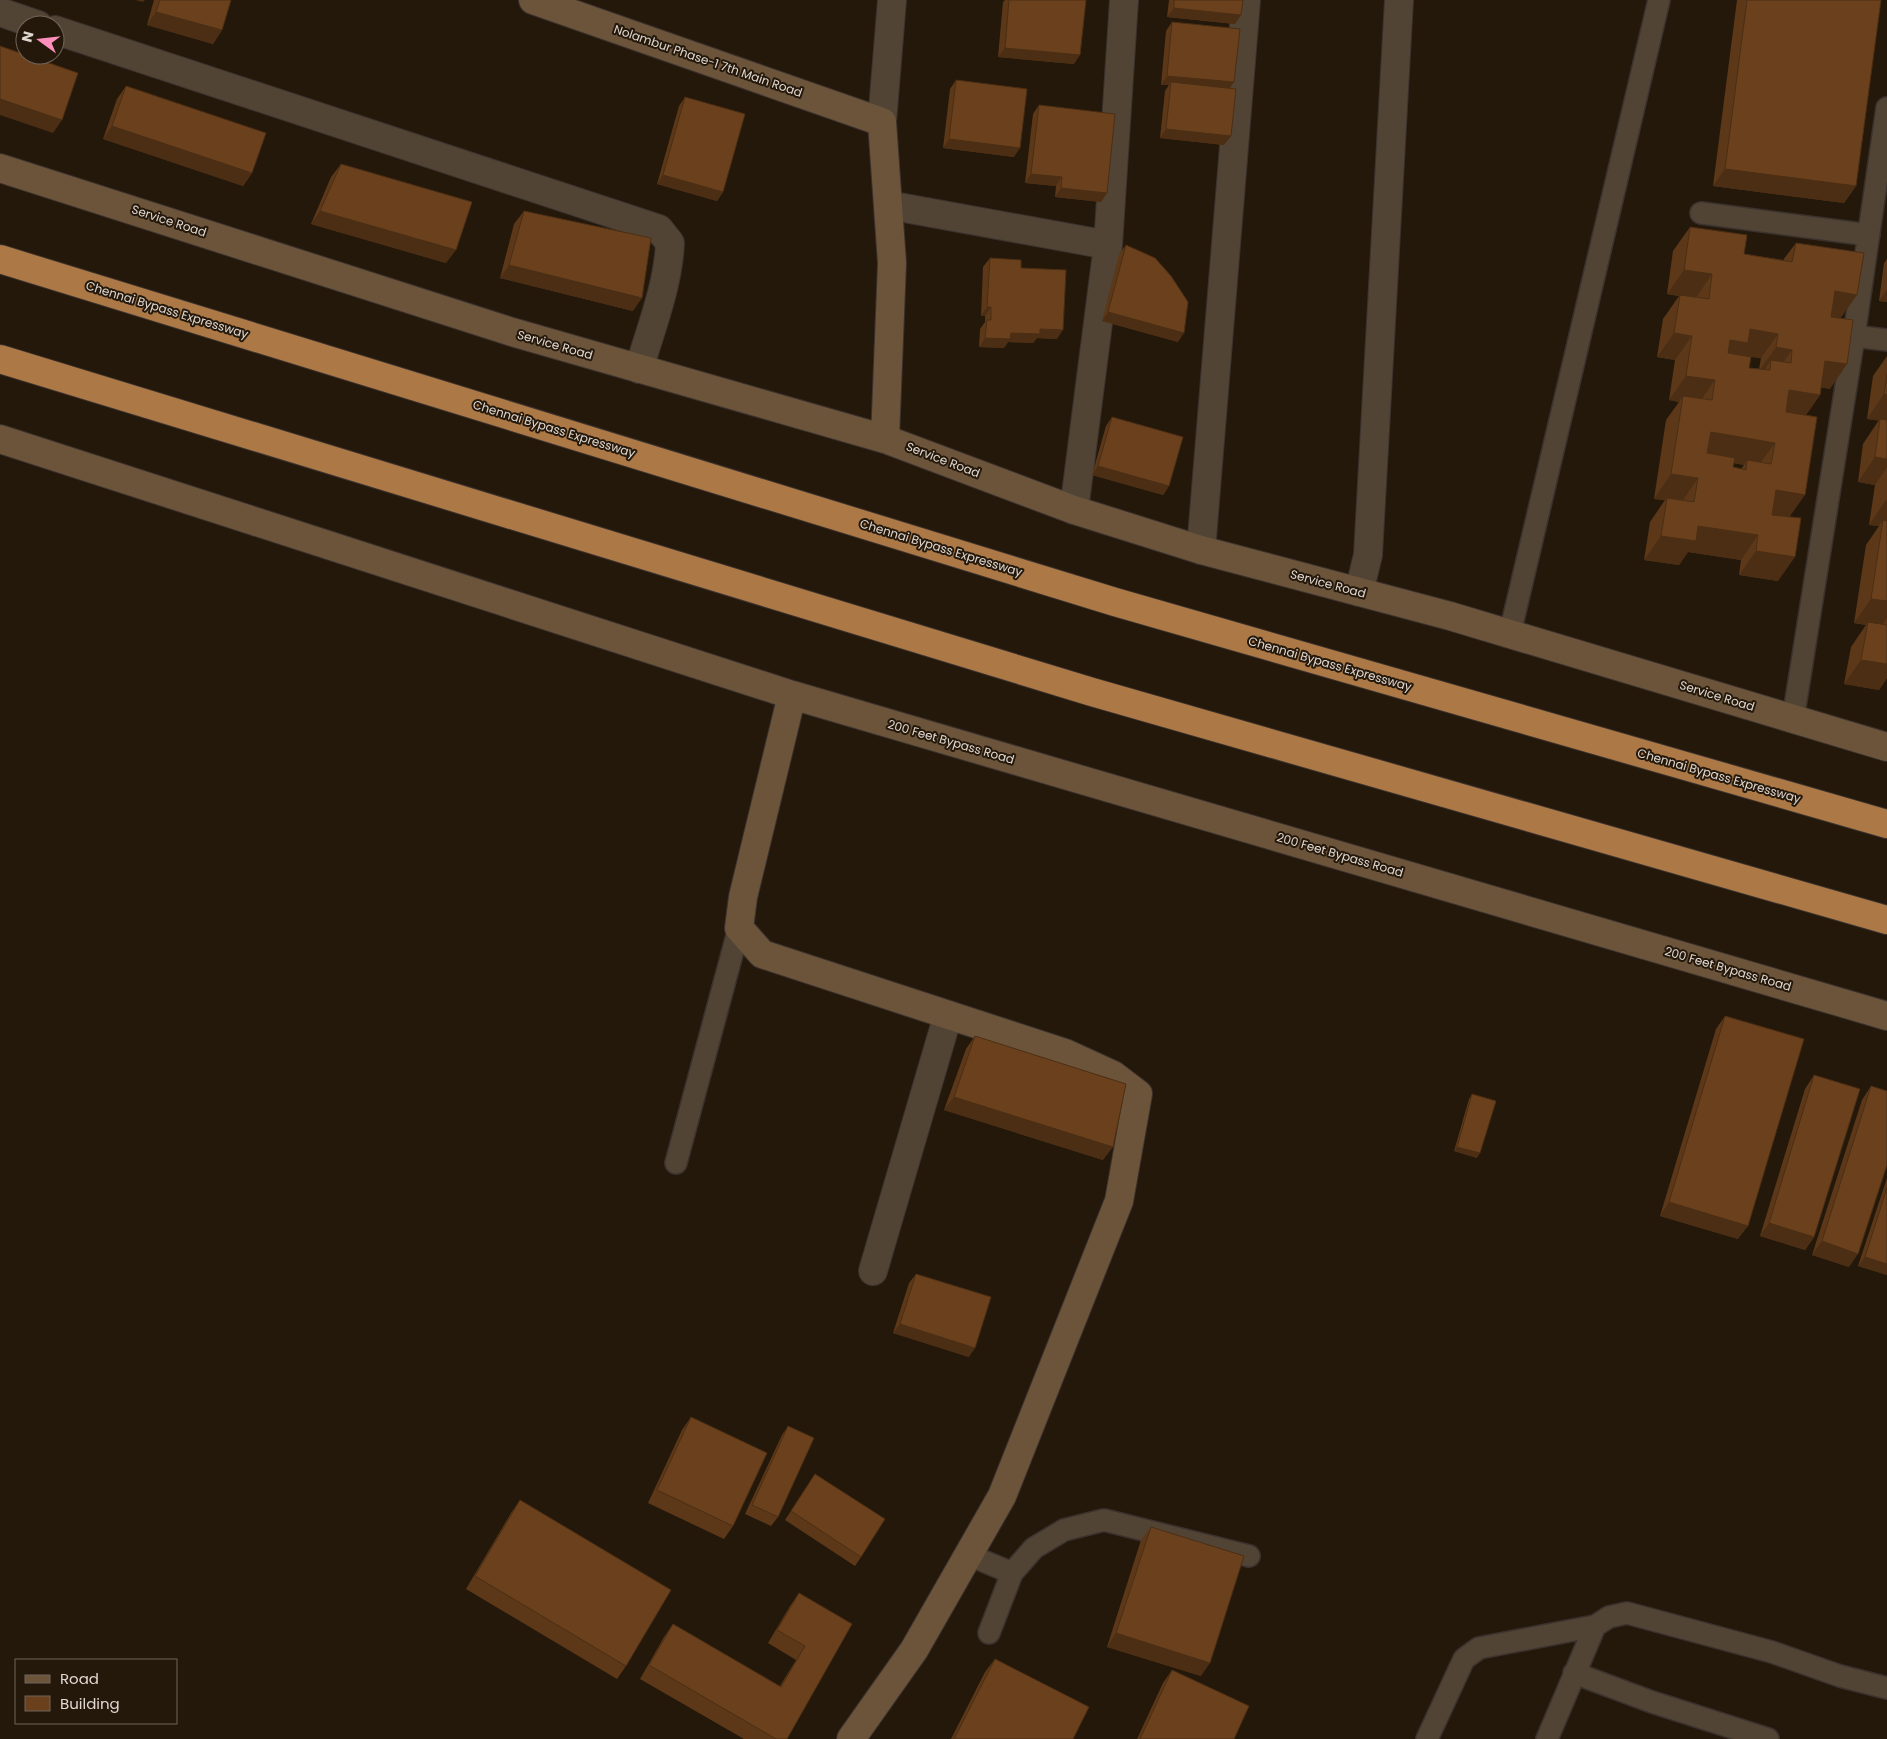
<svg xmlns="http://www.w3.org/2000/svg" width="1887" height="1739" font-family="Poppins,sans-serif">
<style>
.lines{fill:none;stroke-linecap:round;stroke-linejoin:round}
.lane-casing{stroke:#3b322e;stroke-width:24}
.street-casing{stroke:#3b322e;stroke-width:30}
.secondary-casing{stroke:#3b322e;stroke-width:30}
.highway-casing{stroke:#3b322e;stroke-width:30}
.lane{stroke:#514435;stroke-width:21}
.street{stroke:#514435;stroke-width:28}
.secondary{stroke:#6c543a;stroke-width:28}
.highway{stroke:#ac7846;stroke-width:28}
.wall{fill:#5c3819;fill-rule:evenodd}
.shaded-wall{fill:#4b2e14}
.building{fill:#6b411d;stroke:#4b2e14;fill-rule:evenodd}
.labels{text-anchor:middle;stroke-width:4;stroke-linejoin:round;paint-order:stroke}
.street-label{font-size:12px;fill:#e0d7cf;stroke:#24180b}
</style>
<rect width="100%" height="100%" fill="#24180b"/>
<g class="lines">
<g class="lane-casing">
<path id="lane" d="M1701,213L1869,235
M1854,336L1887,108
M1510,633L1659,0
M1793,719L1854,336L1887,340
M676,1163L739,928
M969,1555L1012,1573
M989,1633L1012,1573L1034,1548L1064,1530L1104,1520L1249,1556
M1574,1673L1652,1702L1768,1739
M1427,1739L1464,1659L1479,1648L1595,1626
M1547,1739L1595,1626L1609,1617L1627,1613L1772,1652L1840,1676L1887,1688"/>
</g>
<g class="street-casing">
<path id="street" d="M0,12L38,25
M55,30L659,229L670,243C668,286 651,328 639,369
M882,122L892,0
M888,205L1108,245
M1074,510L1108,245L1124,0
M1201,550L1246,0
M1359,592L1368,555L1399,0
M873,1271L948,1015"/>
</g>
<g class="secondary-casing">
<path id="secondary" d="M533,0L882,122L892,263L885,439
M0,168L512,332L885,439L1074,510L1201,550L1450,616L1887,747
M0,439L792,695L1887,1016
M792,695L743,897L739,928L762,954L1065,1053L1113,1075L1138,1094L1119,1201L1002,1496L914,1650L851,1739"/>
</g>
<g class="highway-casing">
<path id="highway" d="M0,259L1115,602L1887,824
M0,359L1092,692L1887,920"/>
</g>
<use href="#lane" class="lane"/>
<use href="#street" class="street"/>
<use href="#secondary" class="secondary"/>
<use href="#highway" class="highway"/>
</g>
<path class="wall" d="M154,0H231L222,30L213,44L147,25Z
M1005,0H1086L1074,64L998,57L1003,2Z
M1169,0H1243L1241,15L1235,24L1167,17Z
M1737,0H1881L1856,186L1844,203L1713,186Z
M1172,22L1230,88L1231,136L1224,145L1160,138L1165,91L1169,85H1161L1166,31Z
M956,80L1014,157L943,148L950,89Z
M126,86L252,173L243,186L103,139L117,99Z
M685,97L723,192L717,201L657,184L679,106Z
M1039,105L1107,193L1101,202L1055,197L1056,186L1025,183L1033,114Z
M341,164L446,263L311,224L331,177Z
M524,211L633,311L500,278L514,224Z
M1690,227L1744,254L1783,260L1796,243L1857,295L1840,318L1830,389L1821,387L1820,395L1806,415L1778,581L1739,575L1741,560L1688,552L1679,565L1644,560L1650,522L1665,500L1654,499L1666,420L1679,402L1669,400L1675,360L1657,357L1663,319L1679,296L1667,294L1673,251ZM1751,357L1761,358L1759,369L1749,368ZM1734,463L1744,465L1741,469L1733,467Z
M1126,245L1178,342L1102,321L1119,254Z
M990,258L1021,268L1057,339L1037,338L1033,343L1008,342L1004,348L979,347L980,329L985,322V316H981L983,267Z
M1887,259V302L1879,301L1884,263Z
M1887,356V678L1879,690L1844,684L1851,647L1866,625L1854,623L1866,545L1879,526L1869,525L1875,485L1858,482L1863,444L1879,420L1867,419L1873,376Z
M1112,417L1169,486L1163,495L1092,475L1106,426Z
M1725,1016L1738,1239L1660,1216L1716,1029Z
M975,1036L1103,1160L944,1110L966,1049Z
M1814,1075V1237L1805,1250L1760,1236L1805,1089Z
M1871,1086L1849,1267L1812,1255L1862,1100Z
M1472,1094L1477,1158L1454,1151L1469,1099Z
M1887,1178V1275L1858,1266Z
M916,1274L969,1357L893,1333L909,1283Z
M691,1417L733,1526L724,1539L648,1503L682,1430Z
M788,1426L778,1517L771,1526L745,1514L782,1435Z
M815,1474L861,1557L855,1566L785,1520Z
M520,1500L626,1666L617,1679L466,1589L511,1513Z
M1151,1527L1201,1676L1107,1647L1141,1540Z
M799,1593L852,1624L787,1739H744L640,1679L664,1637L673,1624L780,1686L796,1660L768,1643L790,1606Z
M995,1659L1073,1739H951L985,1672Z
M1172,1670L1234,1739H1137L1163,1683Z"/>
<path class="shaded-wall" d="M135,0H145L143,2Z
M1174,8L1241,15L1235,24L1167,17Z
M156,12L222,30L213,44L147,25Z
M1005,48L1080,55L1074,64L998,57Z
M1167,76L1234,82L1228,91L1171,82L1169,85H1161Z
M0,99L62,120L53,133L0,115Z
M112,126L252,173L243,186L103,139Z
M1166,129L1231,136L1224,145L1160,138Z
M949,139L1020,148L1014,157L943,148Z
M1725,169L1856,186L1844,203L1713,186Z
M1031,174L1062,177L1056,186L1025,183Z
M663,175L723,192L717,201L657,184Z
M1061,188L1107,193L1101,202L1055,197Z
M320,211L456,250L446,263L311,224Z
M509,265L642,298L633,311L500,278Z
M1684,270L1712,274L1695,299L1667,294Z
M1887,290V302L1879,301Z
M1835,291L1857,295L1840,319L1818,316Z
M987,307H991L985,316H981Z
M1108,312L1184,333L1178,342L1102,321Z
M1040,329L1063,330L1057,339L1037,338L1033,343L1008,342L1004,348L979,347L985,338L1011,333Z
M1750,329L1778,334L1761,358L1739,355L1713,365L1730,340Z
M1674,333L1692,336L1675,360L1657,357Z
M1776,347L1792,350L1775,374L1770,370L1771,360L1763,372L1759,371Z
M1825,361L1847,364L1830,389L1808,385Z
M1686,376L1715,380L1698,404L1683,396L1679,402L1669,400Z
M1789,390L1820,395L1803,419L1772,414Z
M1884,394L1887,395V422L1867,419Z
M1711,432L1775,443L1757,467L1747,460L1744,465L1694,456Z
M1875,457L1887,459V467L1875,485L1858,482Z
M1098,466L1169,486L1163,495L1092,475Z
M1671,474L1698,478L1681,503L1667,498L1665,500L1654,499Z
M1776,490L1805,495L1788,519L1759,515Z
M1886,500L1887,501V527L1883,520L1879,526L1869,525Z
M1698,526L1758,535L1741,560L1688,552L1679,565L1644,560L1661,536Z
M1756,551L1795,557L1778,581L1739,575Z
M1871,599L1887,601V618L1881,627L1868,622L1866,625L1854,623Z
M1861,660L1887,664V678L1879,690L1844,684Z
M954,1097L1113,1147L1103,1160L944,1110Z
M1457,1147L1480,1153L1477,1158L1454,1151Z
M1669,1202L1748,1226L1738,1239L1660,1216Z
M1769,1223L1814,1237L1805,1250L1760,1236Z
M1822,1241L1858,1254L1849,1267L1812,1255Z
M1865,1257L1887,1264V1275L1858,1266Z
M900,1324L975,1348L969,1357L893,1333Z
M1116,1633L1210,1663L1201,1676L1107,1647Z"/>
<path class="building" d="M160,0H231L222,30L156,12Z
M1009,0H1086L1080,55L1005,48Z
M1174,0H1243L1241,15L1174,8Z
M1747,0H1881L1856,186L1725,169Z
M1172,22L1240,29L1234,82L1167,76Z
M0,46L78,73L62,120L0,99Z
M956,80L1027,89L1020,148L949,139Z
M1171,82L1236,89L1231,136L1166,129Z
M126,86L266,133L252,173L112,126Z
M685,97L745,114L723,192L663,175Z
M1039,105L1115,114L1107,193L1061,188L1062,177L1031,174Z
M341,164L472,202L456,250L320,211Z
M524,211L651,238L642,298L509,265Z
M1690,227L1747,235L1744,254L1792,262L1796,243L1864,253L1857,295L1835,291L1831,317L1853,320L1847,364L1825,361L1820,395L1789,390L1786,412L1817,417L1805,495L1776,490L1772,515L1801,518L1795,557L1756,551L1758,535L1698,526L1696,541L1661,536L1667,498L1694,502L1698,478L1671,474L1683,396L1712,400L1715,380L1686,376L1692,336L1674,333L1680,295L1709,299L1712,274L1684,270ZM1750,329L1778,334L1776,347L1792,350L1791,363L1771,360L1770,370L1749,368L1751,357L1728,353L1730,340L1748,343ZM1711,432L1775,443L1771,464L1747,460L1746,470L1733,467L1735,458L1707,453Z
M1126,245L1155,258L1171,276L1188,302L1184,333L1108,312Z
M990,258L1021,260V268L1066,270L1063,330L1040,329V334L1011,333L1010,339L985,338L987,320H991V307H987Z
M1887,374V395L1884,394Z
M1112,417L1183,437L1169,486L1098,466Z
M1880,419L1887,420V459L1875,457Z
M1883,520L1887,521V601L1871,599Z
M1868,622L1887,625V664L1861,660Z
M1725,1016L1804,1039L1748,1226L1669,1202Z
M975,1036L1126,1084L1113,1147L954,1097Z
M1814,1075L1860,1089L1814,1237L1769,1223Z
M1871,1086L1887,1091V1165L1858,1254L1822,1241Z
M1472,1094L1496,1101L1480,1153L1457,1147Z
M1887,1188V1264L1865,1257Z
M916,1274L991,1297L975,1348L900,1324Z
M691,1417L767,1453L733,1526L657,1490Z
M788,1426L814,1438L778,1517L752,1505Z
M815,1474L885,1519L861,1557L791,1511Z
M520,1500L671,1590L626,1666L475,1576Z
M1151,1527L1244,1556L1210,1663L1116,1633Z
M799,1593L852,1624L787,1739H776L649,1665L673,1624L781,1687L805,1646L777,1630Z
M995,1659L1089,1707L1073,1739H954Z
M1172,1670L1249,1706L1234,1739H1140Z"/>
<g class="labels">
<g class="street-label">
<text transform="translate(708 61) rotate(19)" y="4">Nolambur Phase-1 7th Main Road</text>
<text transform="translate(169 221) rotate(18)" y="4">Service Road</text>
<text transform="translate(167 310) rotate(17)" y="4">Chennai Bypass Expressway</text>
<text transform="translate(555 345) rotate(16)" y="4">Service Road</text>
<text transform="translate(554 429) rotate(17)" y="4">Chennai Bypass Expressway</text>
<text transform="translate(943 460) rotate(21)" y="4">Service Road</text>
<text transform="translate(941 548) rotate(17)" y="4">Chennai Bypass Expressway</text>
<text transform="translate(1328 584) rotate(15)" y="4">Service Road</text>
<text transform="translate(1330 664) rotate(16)" y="4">Chennai Bypass Expressway</text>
<text transform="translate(1717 696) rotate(17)" y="4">Service Road</text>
<text transform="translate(951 742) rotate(16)" y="4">200 Feet Bypass Road</text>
<text transform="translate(1719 776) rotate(16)" y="4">Chennai Bypass Expressway</text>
<text transform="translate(1340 855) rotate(16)" y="4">200 Feet Bypass Road</text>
<text transform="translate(1728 969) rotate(16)" y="4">200 Feet Bypass Road</text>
</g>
</g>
<rect x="15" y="1659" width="162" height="65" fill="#24180b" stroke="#6f6459"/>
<rect x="25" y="1675" width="25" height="8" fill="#6c543a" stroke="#6f6459"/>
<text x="60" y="1684" font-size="15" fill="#e0d7cf">Road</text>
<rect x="25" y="1696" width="25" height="15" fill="#6b411d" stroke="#6f6459"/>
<text x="60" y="1709" font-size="15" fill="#e0d7cf">Building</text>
<g transform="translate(40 40) rotate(285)"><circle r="24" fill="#24180b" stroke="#6f6459"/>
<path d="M0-4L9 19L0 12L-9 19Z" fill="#fe8ebc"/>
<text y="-8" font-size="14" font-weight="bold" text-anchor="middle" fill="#e0d7cf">N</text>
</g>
</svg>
